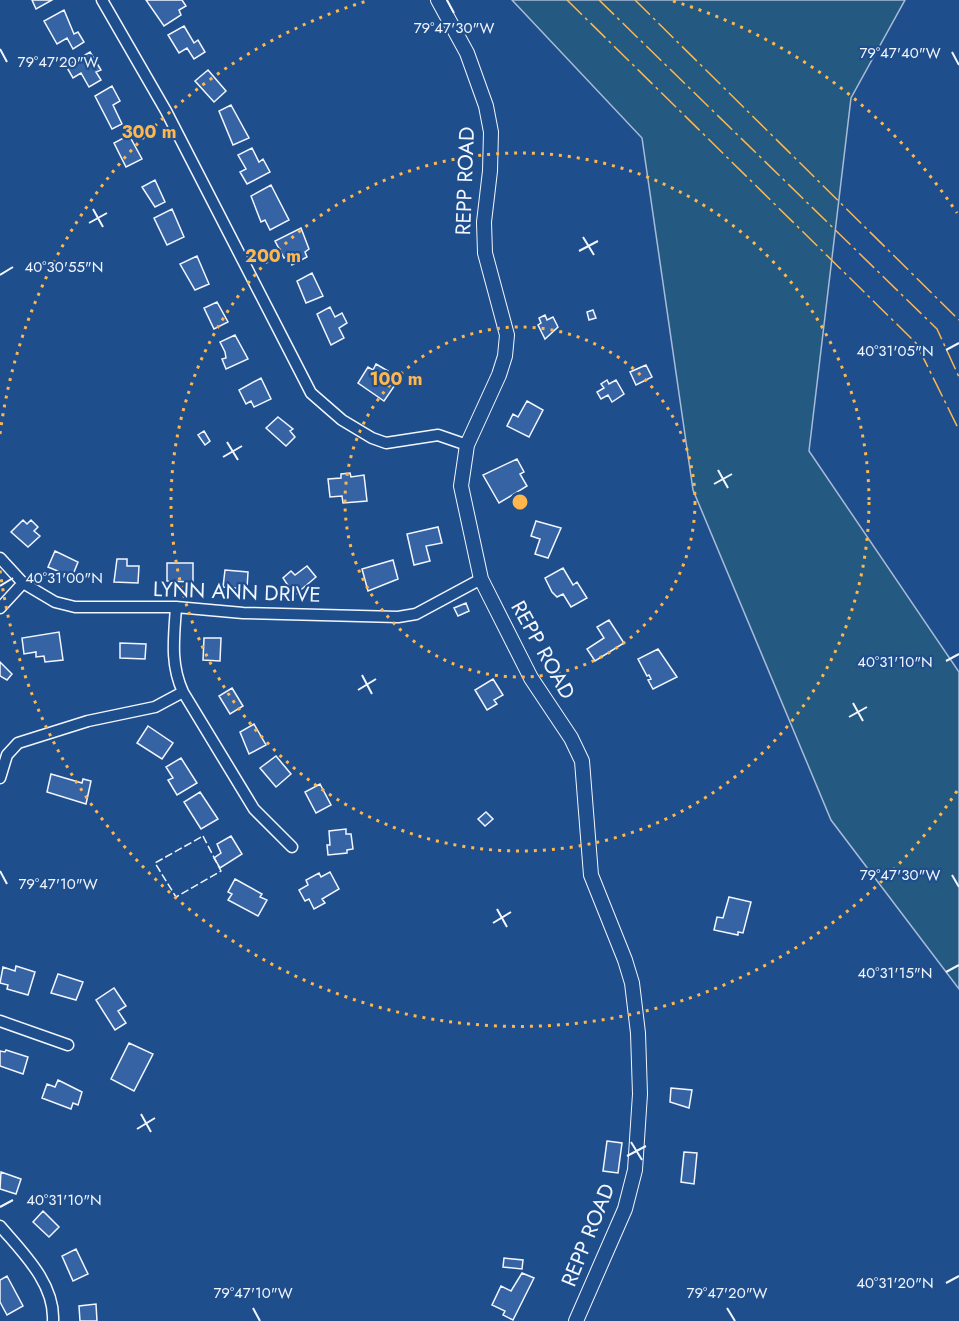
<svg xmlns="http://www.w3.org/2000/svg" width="959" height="1321" font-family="Jost,sans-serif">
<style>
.green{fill:#245a82;stroke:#a8bbd7;stroke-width:1.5}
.building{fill:#3563a3;stroke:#f2f6ff;stroke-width:1.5}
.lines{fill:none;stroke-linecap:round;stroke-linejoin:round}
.minor-casing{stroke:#f2f6ff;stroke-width:13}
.tertiary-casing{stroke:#f2f6ff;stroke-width:16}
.minor{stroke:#1f4e8c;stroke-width:10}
.tertiary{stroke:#1f4e8c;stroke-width:14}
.fence{stroke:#f2f6ff;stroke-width:1.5;stroke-dasharray:8 3;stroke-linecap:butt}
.power{stroke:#ffb74d;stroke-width:1.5;stroke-dasharray:21 4.5 3 4.5;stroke-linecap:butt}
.ticks{fill:none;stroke:#f2f6ff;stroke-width:2}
.ring{fill:none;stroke:#ffb74d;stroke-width:3;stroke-dasharray:3 6}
.labels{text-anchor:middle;stroke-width:4.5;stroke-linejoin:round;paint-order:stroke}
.street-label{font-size:21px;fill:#f2f6ff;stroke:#1f4e8c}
.ticks-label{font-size:15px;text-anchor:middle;fill:#f2f6ff;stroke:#1f4e8c;stroke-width:4.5;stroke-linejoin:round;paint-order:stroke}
.centre{fill:#ffb74d;stroke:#1f4e8c;stroke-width:3}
.ring-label{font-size:18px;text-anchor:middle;font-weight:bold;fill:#ffb74d;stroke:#1f4e8c;stroke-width:4.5;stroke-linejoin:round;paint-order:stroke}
</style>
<rect width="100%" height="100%" fill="#1f4e8c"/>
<path class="green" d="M512,0H905L851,98L809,451L959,672V989L831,820L693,490L642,138Z"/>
<path class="building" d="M32,0H52L36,9Z
M146,0H182L186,6L179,10L181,15L164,26Z
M64,10L74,34L78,32L84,42L73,49L67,38L57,44L44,21Z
M184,26L194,43L198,40L205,52L194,59L187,48L179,53L168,35Z
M90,52L101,70L96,72L101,80L89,87L81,73L73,78L66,66Z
M208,70L226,91L214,102L195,81Z
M112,86L120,101L113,105L122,124L112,129L95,96Z
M231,105L249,138L233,145L219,111Z
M129,135L142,159L126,167L114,143Z
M252,148L259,162L263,159L270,172L247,184L240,172L246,169L238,155Z
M155,180L165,202L155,207L142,187Z
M271,185L289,220L270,230L265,220L261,222L251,196Z
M172,209L184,237L167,245L154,218Z
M301,228L309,249L305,252L307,257L292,265L288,256L284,258L275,241Z
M197,256L209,284L195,290L180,264Z
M312,273L323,296L306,303L297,281Z
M217,302L228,322L214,329L204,308Z
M330,307L335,317L342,313L347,323L339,328L344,338L331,345L317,314Z
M593,310L596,318L589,320L587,312Z
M545,315L547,320L553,317L558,327L545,339L538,325L541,323L539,318Z
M235,335L248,359L226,369L222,359L226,358L225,352L220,342Z
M376,364L388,371L384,377L395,385L384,401L358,383L368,367L373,370Z
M646,365L652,377L636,385L630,372Z
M261,378L271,399L254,407L251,401L246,404L239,390Z
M607,380L609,384L616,380L624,394L612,402L608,395L601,399L597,392L604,388L601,384Z
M527,401L543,410L529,437L507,426L513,414L518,417Z
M278,417L293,429L290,431L295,437L286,446L266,428Z
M204,431L210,441L205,445L198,435Z
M517,459L524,472L520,474L527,486L499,503L483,475Z
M350,473L351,477L364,475L367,501L343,503L342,496L330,497L328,479L341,478V474Z
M23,520L27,524L31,520L38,527L34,531L40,536L28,547L11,532Z
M536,521L561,528L548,558L535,554L540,539L531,536Z
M438,527L442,543L426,546L430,561L414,565L407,534Z
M55,551L78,562L72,577L48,567Z
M117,559H127V566H139L138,583L114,582Z
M393,560L398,579L368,591L362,569Z
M167,563H193V582L167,581Z
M307,566L316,577L296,594L293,593L283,578L291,571L295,575Z
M563,568L573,585L577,582L587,598L571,607L563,594L557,597L552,592L545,578Z
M225,570L248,572L247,589L223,587Z
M466,603L469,611L458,616L454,608Z
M609,620L624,643L595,661L587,649L604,638L597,627Z
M59,632L63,660L45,662L44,656L36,657V652L24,654L22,638Z
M204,638H221L220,661L203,660Z
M120,643L146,644L145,659L120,658Z
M658,649L677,677L653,689L648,680L651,679L649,675L647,676L638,659Z
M0,662L12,674L7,680L0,676Z
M493,679L503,695L494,700L497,704L487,710L475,690Z
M232,688L243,706L230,714L219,696Z
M254,724L266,745L249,754L240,732Z
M148,726L173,743L162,759L137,743Z
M276,756L291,774L276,787L260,768Z
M181,758L197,783L177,795L168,780L173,778L166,767Z
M51,774L82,783L83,779L91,781L86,804L47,792Z
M320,784L331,805L316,813L305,792Z
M200,792L218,819L201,829L184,802Z
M486,812L493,819L485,826L478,819Z
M346,829V834H351L353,849L347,850V853L328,855L327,845H330L329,831Z
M231,836L242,854L220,868L214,858L221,853L217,844Z
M330,872L339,889L322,899L325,903L314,909L309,899L305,901L299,890L308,885L306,880L319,873L321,877Z
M235,879L262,894L260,897L267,900L258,916L228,900L232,894L228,892Z
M729,897L751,902L743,933L738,932V935L714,930L717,917L723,918Z
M16,966L35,972L28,995L7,989L8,985L0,983L3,967L15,971Z
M58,974L83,982L76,1000L51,993Z
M114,988L126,1006L118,1011L126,1023L115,1030L96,1000Z
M129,1043L153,1054L134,1091L111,1079Z
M6,1050L28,1057L23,1074L0,1066V1051L5,1052Z
M58,1080L82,1092L78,1105L73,1103L71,1109L42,1098L47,1084L55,1087Z
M671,1088L692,1090L689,1108L670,1102Z
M607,1141L622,1143L618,1173L603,1171Z
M684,1152L697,1153L694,1184L681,1182Z
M1,1172L21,1179L16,1194L0,1189Z
M43,1211L59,1227L49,1237L33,1222Z
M76,1249L88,1274L73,1281L62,1256Z
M504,1258L523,1260L522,1269L503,1267Z
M522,1273L534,1278L513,1320L503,1315L505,1311L492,1305L501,1286L511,1291Z
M7,1276L23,1306L7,1315L0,1302V1280Z
M96,1304L97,1321H80L79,1306Z"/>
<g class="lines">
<g class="minor-casing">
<path id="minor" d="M102,0L166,111L311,393L342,420L372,438L386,443L438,435L467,445
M0,558L23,583L55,602L75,607H176L243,613L398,617L416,614L481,579
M176,607C174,638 170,664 183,692L254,809L292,847
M0,608L23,583
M0,778L7,755L18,743L88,721L155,707L183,692
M0,1021L68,1045
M0,1226C22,1252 55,1283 53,1321"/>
</g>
<g class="tertiary-casing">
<path id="tertiary" d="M438,0L467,53L486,106L491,132L490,171L484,222L485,253L507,335L505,356L499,375L467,445L461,486L481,579L531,678L571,738L582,761L591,875L625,960L632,983L638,1033L640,1094L635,1170L625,1209L576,1321"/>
</g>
<use href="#minor" class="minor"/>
<use href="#tertiary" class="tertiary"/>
<path class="fence" d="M203,836L221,871L176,897L155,863Z"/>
<path class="power" d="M567,0L916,343L959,430
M599,0L937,329L959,377
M635,0L959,320"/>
</g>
<path class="ticks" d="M447,0L454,13M0,49L7,62M952,52L959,65M93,209L103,227M89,223L107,213M583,237L594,255M579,251L598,241M0,275L13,267M946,350L959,343M227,442L238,460M223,457L242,446M718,470L728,488M714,484L732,474M0,586L13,578M946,661L959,654M362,675L372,694M358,690L376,679M853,703L863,721M849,717L867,707M0,871L7,884M952,875L959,887M497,909L507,927M493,923L511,912M946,972L959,965M141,1114L151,1132M137,1129L155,1118M631,1142L642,1160M627,1156L646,1146M0,1207L13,1200M946,1283L959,1276M253,1308L260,1321M727,1308L735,1321"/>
<g class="ring">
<circle cx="520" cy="502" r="175"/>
<circle cx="520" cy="502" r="349"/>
<path d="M957 791A524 524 0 0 1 0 570M0 434A524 524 0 0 1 367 1M673 1A524 524 0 0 1 957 213"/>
</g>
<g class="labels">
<g class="street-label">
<text transform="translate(465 181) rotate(-88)" y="7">REPP ROAD</text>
<text transform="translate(237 592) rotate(2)" y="7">LYNN ANN DRIVE</text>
<text transform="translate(543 650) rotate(61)" y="7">REPP ROAD</text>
<text transform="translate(588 1235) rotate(-68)" y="7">REPP ROAD</text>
</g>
</g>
<g class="ticks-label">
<text x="454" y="33">79°47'30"W</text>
<text x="900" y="58">79°47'40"W</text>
<text x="58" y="67">79°47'20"W</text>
<text x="64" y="272">40°30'55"N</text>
<text x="895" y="356">40°31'05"N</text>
<text x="64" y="583">40°31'00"N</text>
<text x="895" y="667">40°31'10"N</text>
<text x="900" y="880">79°47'30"W</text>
<text x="58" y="889">79°47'10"W</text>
<text x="895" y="978">40°31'15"N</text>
<text x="64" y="1205">40°31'10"N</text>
<text x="895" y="1288">40°31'20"N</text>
<text x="253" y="1298">79°47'10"W</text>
<text x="727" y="1298">79°47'20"W</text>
</g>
<circle cx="520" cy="502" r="9" class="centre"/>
<g class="ring-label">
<text x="149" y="138">300 m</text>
<text x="273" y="262">200 m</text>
<text x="396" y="385">100 m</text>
</g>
</svg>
